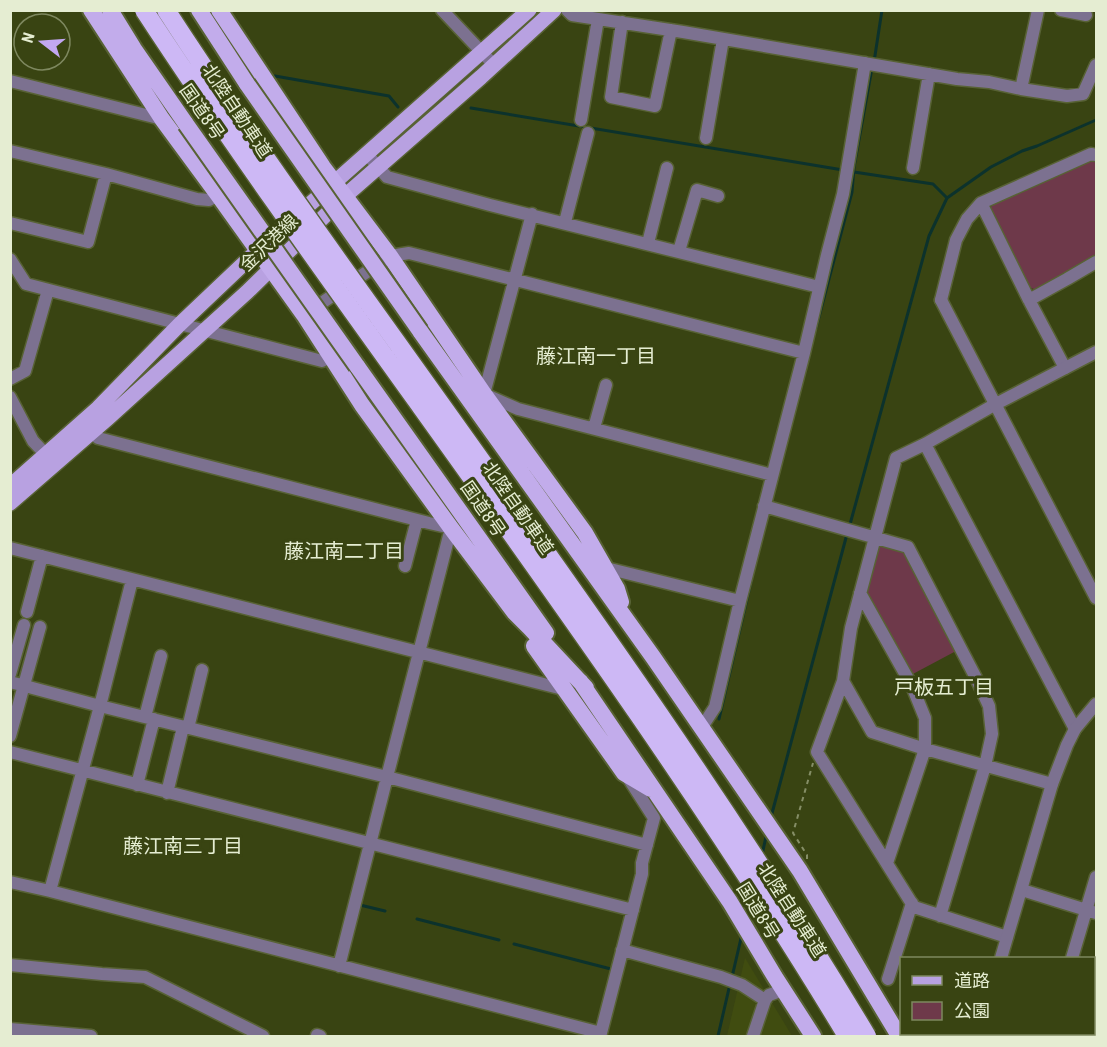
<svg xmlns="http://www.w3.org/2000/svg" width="1107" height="1047" font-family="'Roboto Condensed','Noto Sans JP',sans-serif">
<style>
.built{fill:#404c10}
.green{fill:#6e394a}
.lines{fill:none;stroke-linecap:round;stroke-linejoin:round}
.stream{stroke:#0c322c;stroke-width:3}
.minor-casing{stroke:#586235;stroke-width:15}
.tertiary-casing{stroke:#586235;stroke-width:15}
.primary-casing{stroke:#586235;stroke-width:18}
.trunk-casing{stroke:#586235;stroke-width:20}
.path{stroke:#858e66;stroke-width:2;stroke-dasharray:4.5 4.5;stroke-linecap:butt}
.minor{stroke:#7c7190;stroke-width:12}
.tertiary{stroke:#7c7190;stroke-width:12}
.primary{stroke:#b8a1e1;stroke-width:15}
.trunk{stroke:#c2aceb;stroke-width:16}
.trunk-bridge-casing{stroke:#586235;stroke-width:20;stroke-linecap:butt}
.motorway-bridge-casing{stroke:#586235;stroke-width:21;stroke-linecap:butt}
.trunk-bridge{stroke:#c2aceb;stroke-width:16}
.motorway-bridge{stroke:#cdb8f5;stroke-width:18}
.labels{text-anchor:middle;stroke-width:6;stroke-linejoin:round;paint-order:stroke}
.street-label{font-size:18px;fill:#e5edd2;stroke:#394412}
.neighbourhood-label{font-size:20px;fill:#e5edd2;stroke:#394412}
</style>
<rect width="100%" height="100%" fill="#394412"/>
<path class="built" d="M745,958L792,1036H727Z"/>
<path class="green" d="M1087,159L1096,160V257L1036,290L1029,287L990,210L992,204Z
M882,545L904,551L956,651L911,675L866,589L876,548Z"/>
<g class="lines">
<path class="stream" d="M874,62L882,10
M275,76L389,96L398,107
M471,108L843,170
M854,172L933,184L947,198
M816,328L852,192L854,167L872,68
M849,528L929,236L947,198L991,167L1022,151L1037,146L1096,120
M719,719L751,582
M771,817L847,534
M762,855L767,832
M360,905L385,911
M747,916L752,896
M417,919L499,940
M514,944L611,969
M732,977L742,934
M718,1036L730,984"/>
<g class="minor-casing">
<path id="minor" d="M442,10L494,65
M567,10L572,15L683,32L957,79L989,82L1021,89L1038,10
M1061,10L1086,15
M622,22L611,97L655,106L671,30
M10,81L162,119
M1021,89L1067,96L1083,94L1096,65
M581,120L598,19
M706,138L723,39
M10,151L106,174L197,199L209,200L218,195
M366,153L387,177L490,205L819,287
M913,168L929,74
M532,214L484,394L518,409L772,475
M565,222L588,133
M10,223L88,242L106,174
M648,243L667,168
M679,251L697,190L718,196
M10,259L26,284L322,361L330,357
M941,300L956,240L967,219L981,203
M1029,300L981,203L1091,154L1096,155
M310,311L390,256L409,253L804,353
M1065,368L1029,300L1067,279L1096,262
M10,379L25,371L48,290
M994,405L925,444L896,458L851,628L843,681L817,752L914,907L1007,937
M594,428L606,385
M92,433L98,438L429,523L451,528L387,777L647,845
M925,444L1075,729
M764,506L908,547L976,678L989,706L992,734L985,766L940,916
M10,548L559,688L563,686
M405,566L417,520
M606,568L740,601
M132,580L100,706L387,777L339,966
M860,593L912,686L925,718V749L887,863
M27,612L42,556
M10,674L24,625
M843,681L872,732L925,749L1052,784
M10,682L100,706L50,891L601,1033L600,1036
M145,717L161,656
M702,727L715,707L740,601L804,353L827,255L843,194L865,63
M188,728L202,670
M10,736L40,627
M10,752L633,910
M137,785L154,719
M167,793L183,727
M10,882L50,891
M1022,890L1096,913
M622,950L721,977L742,985L765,1000
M1072,958L1096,877
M10,965L102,974L145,977L263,1036
M888,979L912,903
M1094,1006L1096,995
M10,1029L91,1036
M601,1033L642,874V863L654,818L627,776
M977,1034L980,1036
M317,1036V1035L320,1036
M753,1036L765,1000L769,995L783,990
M1050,1036L1051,1034
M1085,1036L1086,1034"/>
</g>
<g class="tertiary-casing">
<path id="tertiary" d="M941,300L1096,598
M10,397L33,441L52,461
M994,405L1096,352
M1001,958L1052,784L1067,745L1075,729L1090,711L1096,704
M934,1036L939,1034"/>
</g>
<g class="primary-casing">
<path id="primary" d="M10,486L98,408L179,325L257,251L529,10
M10,503L108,418L247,292L345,196L481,77L554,10"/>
</g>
<g class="trunk-casing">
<path id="trunk" d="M91,10L162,119L218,195L304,315L362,405L451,528L514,612L529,627L586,688
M110,10L134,49L186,124
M199,10L247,84
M219,10L323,167L390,256L484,394L585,533L617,589L621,602
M420,331L653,657L800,871L899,1036
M357,366L546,633
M534,646L624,773L651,789
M580,681L730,902L775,977L813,1036"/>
</g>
<path class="path" d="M807,859V855L793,833L813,763"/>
<use href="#minor" class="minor"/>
<use href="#tertiary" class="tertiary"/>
<use href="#primary" class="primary"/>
<use href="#trunk" class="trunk"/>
<g class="trunk-bridge-casing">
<path id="trunk-bridge" d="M247,84L420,331
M186,124L357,366"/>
</g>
<g class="motorway-bridge-casing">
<path id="motorway-bridge" d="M144,10C231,143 324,272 416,400C565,608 715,817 847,1036
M166,10C240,124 319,234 398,344C560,571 724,797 867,1036"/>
</g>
<use href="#trunk-bridge" class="trunk-bridge"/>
<use href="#motorway-bridge" class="motorway-bridge"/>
</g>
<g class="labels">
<g class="street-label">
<text transform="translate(237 111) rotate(56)" y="6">北陸自動車道</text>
<text transform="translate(202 112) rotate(55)" y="6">国道8号</text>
<text transform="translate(269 243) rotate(-44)" y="6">金沢港線</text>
<text transform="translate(518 508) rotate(55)" y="6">北陸自動車道</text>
<text transform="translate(483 509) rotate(55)" y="6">国道8号</text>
<text transform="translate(792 910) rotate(57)" y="6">北陸自動車道</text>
<text transform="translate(758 911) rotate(58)" y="6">国道8号</text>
</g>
<g class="neighbourhood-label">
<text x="596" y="363">藤江南一丁目</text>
<text x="344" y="558">藤江南二丁目</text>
<text x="944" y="694">戸板五丁目</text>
<text x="183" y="853">藤江南三丁目</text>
</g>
</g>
<rect width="1107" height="1047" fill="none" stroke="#e5edd2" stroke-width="24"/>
<rect x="900" y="957" width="195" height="78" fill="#394412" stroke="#7e885f" stroke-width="1.5"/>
<rect x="912" y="976" width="30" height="9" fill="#b8a1e1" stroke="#7e885f" stroke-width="1.5"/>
<text x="954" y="987" font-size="18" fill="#e5edd2">道路</text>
<rect x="912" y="1002" width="30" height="18" fill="#6e394a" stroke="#7e885f" stroke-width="1.5"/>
<text x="954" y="1017" font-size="18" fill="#e5edd2">公園</text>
<g transform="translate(42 42) rotate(287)"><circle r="28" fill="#394412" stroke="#7e885f" stroke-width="1.5"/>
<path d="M0-4.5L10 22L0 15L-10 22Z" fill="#c2a7f2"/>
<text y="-9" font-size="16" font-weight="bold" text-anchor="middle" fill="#e5edd2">N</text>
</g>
</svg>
